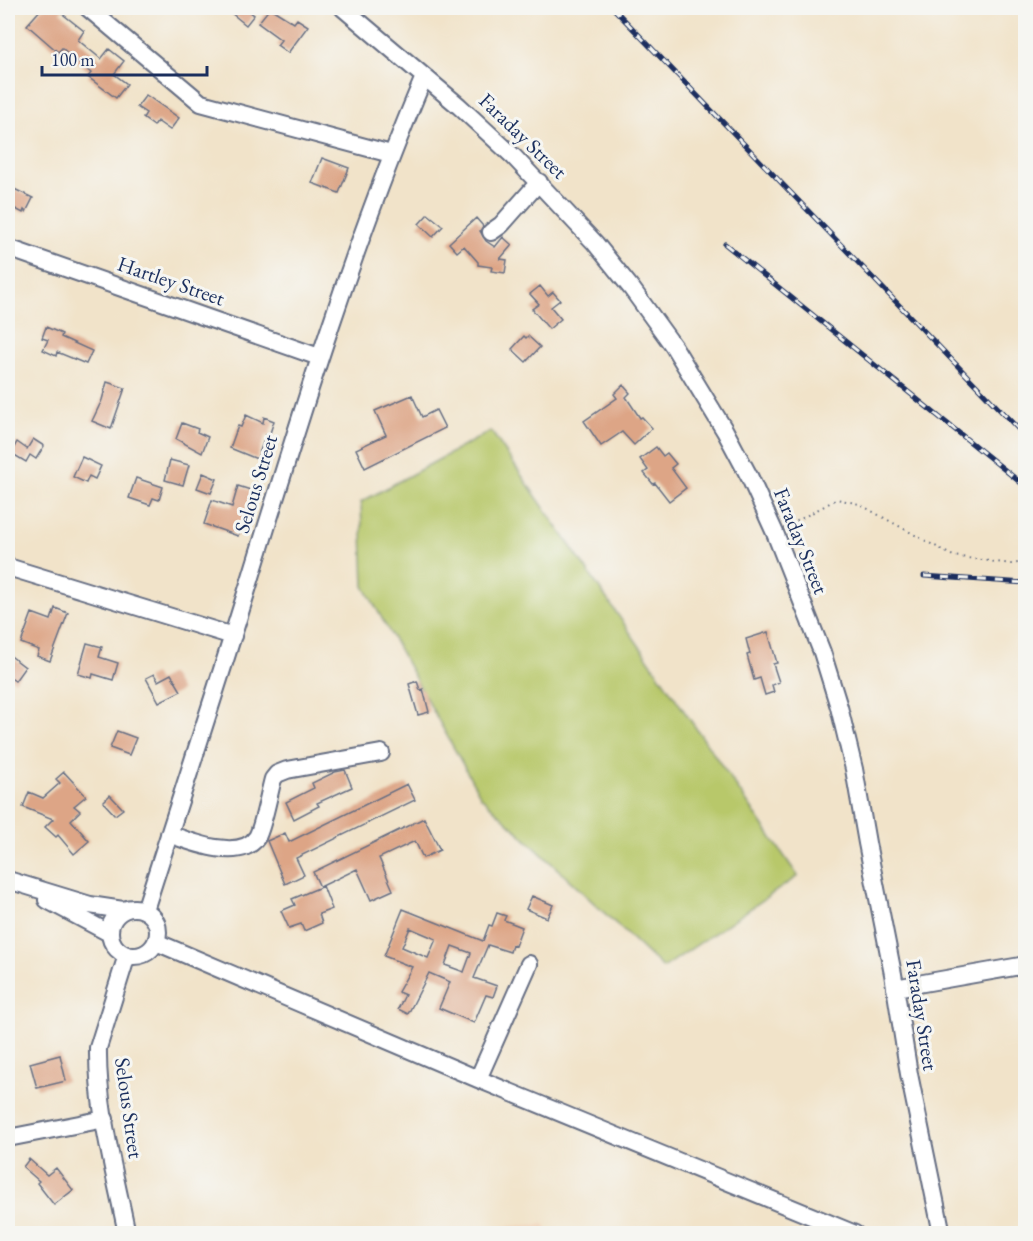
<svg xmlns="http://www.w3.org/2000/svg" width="1033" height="1241" font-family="'EB Garamond',serif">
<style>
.built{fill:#f1d5bd}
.green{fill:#b8c86a;stroke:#6a7c64;stroke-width:1.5}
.building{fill:#dda586;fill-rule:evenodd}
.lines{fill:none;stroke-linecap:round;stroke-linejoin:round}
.minor-casing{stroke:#666e83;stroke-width:20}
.path{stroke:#666e83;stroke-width:2;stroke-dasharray:1.5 4.5;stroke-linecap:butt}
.minor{stroke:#fff;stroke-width:16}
.rail-casing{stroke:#1b2f5e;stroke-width:5}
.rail{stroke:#f6f6f2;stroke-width:3;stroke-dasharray:9;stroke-linecap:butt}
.labels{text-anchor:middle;stroke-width:6;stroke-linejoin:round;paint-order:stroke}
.street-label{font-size:21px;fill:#1b2f5e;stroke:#f6f6f2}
</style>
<rect width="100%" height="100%" fill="#f6f6f2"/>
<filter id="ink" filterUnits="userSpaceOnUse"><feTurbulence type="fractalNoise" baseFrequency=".0167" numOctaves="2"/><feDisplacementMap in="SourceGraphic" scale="12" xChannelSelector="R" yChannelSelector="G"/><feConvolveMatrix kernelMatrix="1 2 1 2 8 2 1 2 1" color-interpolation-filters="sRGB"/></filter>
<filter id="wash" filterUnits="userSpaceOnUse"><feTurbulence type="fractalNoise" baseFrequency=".008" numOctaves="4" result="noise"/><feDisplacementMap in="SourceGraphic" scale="24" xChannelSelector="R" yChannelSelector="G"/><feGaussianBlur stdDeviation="1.35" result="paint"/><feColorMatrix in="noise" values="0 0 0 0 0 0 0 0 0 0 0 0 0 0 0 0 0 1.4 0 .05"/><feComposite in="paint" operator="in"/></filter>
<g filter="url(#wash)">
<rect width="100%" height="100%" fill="#f1e3c9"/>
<path class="built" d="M545,1224L548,1233H396Z"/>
<path class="green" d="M491,431L798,876L663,968L481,797L364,586L361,502Z"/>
<g id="blocks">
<path class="building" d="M42,8H64L60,12L84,31L78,40L101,59L109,49L124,61L114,74L127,84L116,98L88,77L91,73L62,48L58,52L27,25Z
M225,8H245L254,15L246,25Z
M270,8L294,23L297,19L308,26L288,53L277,45L281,40L258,23Z
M146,95L179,118L170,130L157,121L154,126L143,118L146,113L137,107Z
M322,158L349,168L339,193L312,183Z
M8,186L33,198L26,212L24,210L23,213L8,205Z
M428,214L443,226L433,237L419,224Z
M476,218L483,226L480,231L486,241L495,247L503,237L512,245L500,259L507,260L505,273L491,271L492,267L478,265V262L464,246L457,252L449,243Z
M540,286L548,296L553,292L560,300L551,307L561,319L549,329L532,309L539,304L530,294Z
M46,327L62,334L61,337L92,351L86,364L57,352L56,356L43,350L48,340L42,338Z
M524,336L526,338L528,336L540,347L526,362L512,349Z
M107,382L125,388L111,429L92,421L102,400Z
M623,385L630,393L626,397L640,418L642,417L652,428L634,445L622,432L601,446L584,421L617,398L614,394Z
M412,395L422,417L436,410L445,428L365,468L356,449L386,435L375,411Z
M246,415L263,423L264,417L274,421L269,436L266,435L257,459L230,448L238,426L241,427Z
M182,423L198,429L197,432L208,437L202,453L176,439Z
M33,439L44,446L36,459L30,455L26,462L11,453L17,442L27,449Z
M656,447L663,456L667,453L676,464L671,468L686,488L669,501L655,483L653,484L644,473L648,470L640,459Z
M82,457L101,466L95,479L89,476L86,483L73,477Z
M170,460L189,465L183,485L165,480Z
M203,473L217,479L211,493L197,488Z
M136,478L163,487L159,500L153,498L150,505L129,498Z
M238,486L257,492L253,507L249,506L238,536L204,524L212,500L232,507Z
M55,608L68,613L50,661L37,656L39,650L21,643L32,613L51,620Z
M768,632L777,663L773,664L779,682L772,685L774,692L765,695L760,678L754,680L747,655L750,654L746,639Z
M87,643L102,647L99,657L118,663L113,680L93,674L92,678L78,674Z
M8,654L25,667L15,681L8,676Z
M154,674L158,681L171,674L181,691L159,702L146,678Z
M417,681L420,690L423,689L429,712L418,715L409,684Z
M117,731L136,738L129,755L110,748Z
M345,770L352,787L317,803L319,806L294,819L286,802L314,788L312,783L335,772Z
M64,772L86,796L74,806L80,811L71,820L89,841L74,854L58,835L56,837L45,827L53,819L23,807L29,792L43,798L60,783L56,779Z
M407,784L415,800L296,858L304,875L285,884L267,841L285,833L289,842Z
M110,795L123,809L115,815L103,802Z
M424,818L440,850L423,858L415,841L379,858L393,890L371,900L357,869L320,887L313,872Z
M323,886L332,909L319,914L322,923L304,931L301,924L289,928L281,911L295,905L292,899Z
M532,896L553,905L547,918L526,909Z
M403,909L483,941L489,925L492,926L497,913L506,916L504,920L522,927L515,946L512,945L510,952L488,945L474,978L497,986L493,997L486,995L474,1023L439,1008L450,982L429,973L408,1014L398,1009L405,995L398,992L412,967L384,956ZM410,928L436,939L428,958L402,947ZM452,946L471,953L464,972L445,965Z
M60,1055L66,1081L37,1088L30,1063Z
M29,1159L47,1175L56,1168L73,1190L54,1205L37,1183L39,1181L23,1167Z"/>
</g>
</g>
<g filter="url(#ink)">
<use href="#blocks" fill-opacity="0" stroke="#666e83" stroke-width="1.5"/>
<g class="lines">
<g class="minor-casing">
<path id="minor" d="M88,8L201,103L391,154
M343,8L459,106L514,157L595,243L632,289L674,347L725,431L750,478L775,533L822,652L839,707L854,769L867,843L893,974L909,1074L942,1234
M491,232L501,225L539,182
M8,248L319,357
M8,567L233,636
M169,834C191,842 241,862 257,837C263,827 269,793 273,779L277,774L287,770L381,753
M8,880L90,905L123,910
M47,900L109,933
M110 932a24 24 0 1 1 48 0a24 24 0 1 1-48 0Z
M145,910C179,803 214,697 247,590C300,417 353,244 424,77
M156,942L478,1079L855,1234
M127,955L98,1048C97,1110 115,1173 127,1234
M895,988L1026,965
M478,1079L529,964
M8,1138L105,1119"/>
</g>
<path class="path" d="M786,527L837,499L859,504L953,556L1011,564L1026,562"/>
<use href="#minor" class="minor"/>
<g class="rail-casing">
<path id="rail" d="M613,8L1026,437
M725,244L1026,487
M924,576L1026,583"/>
</g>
<use href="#rail" class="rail"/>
</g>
</g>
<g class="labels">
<g class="street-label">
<text transform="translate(523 136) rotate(44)" y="7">Faraday Street</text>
<text transform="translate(171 281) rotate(19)" y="7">Hartley Street</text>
<text transform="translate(256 484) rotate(-73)" y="7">Selous Street</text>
<text transform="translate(801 541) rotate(68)" y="7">Faraday Street</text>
<text transform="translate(922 1015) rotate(81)" y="7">Faraday Street</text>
<text transform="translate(129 1108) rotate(82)" y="7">Selous Street</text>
</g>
</g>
<rect width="1033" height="1241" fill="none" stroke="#f6f6f2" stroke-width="30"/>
<path d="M42 66v9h165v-9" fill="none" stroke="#1b2f5e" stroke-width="3"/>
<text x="51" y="66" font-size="18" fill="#1b2f5e" stroke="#f6f6f2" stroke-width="4.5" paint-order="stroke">100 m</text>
</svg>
